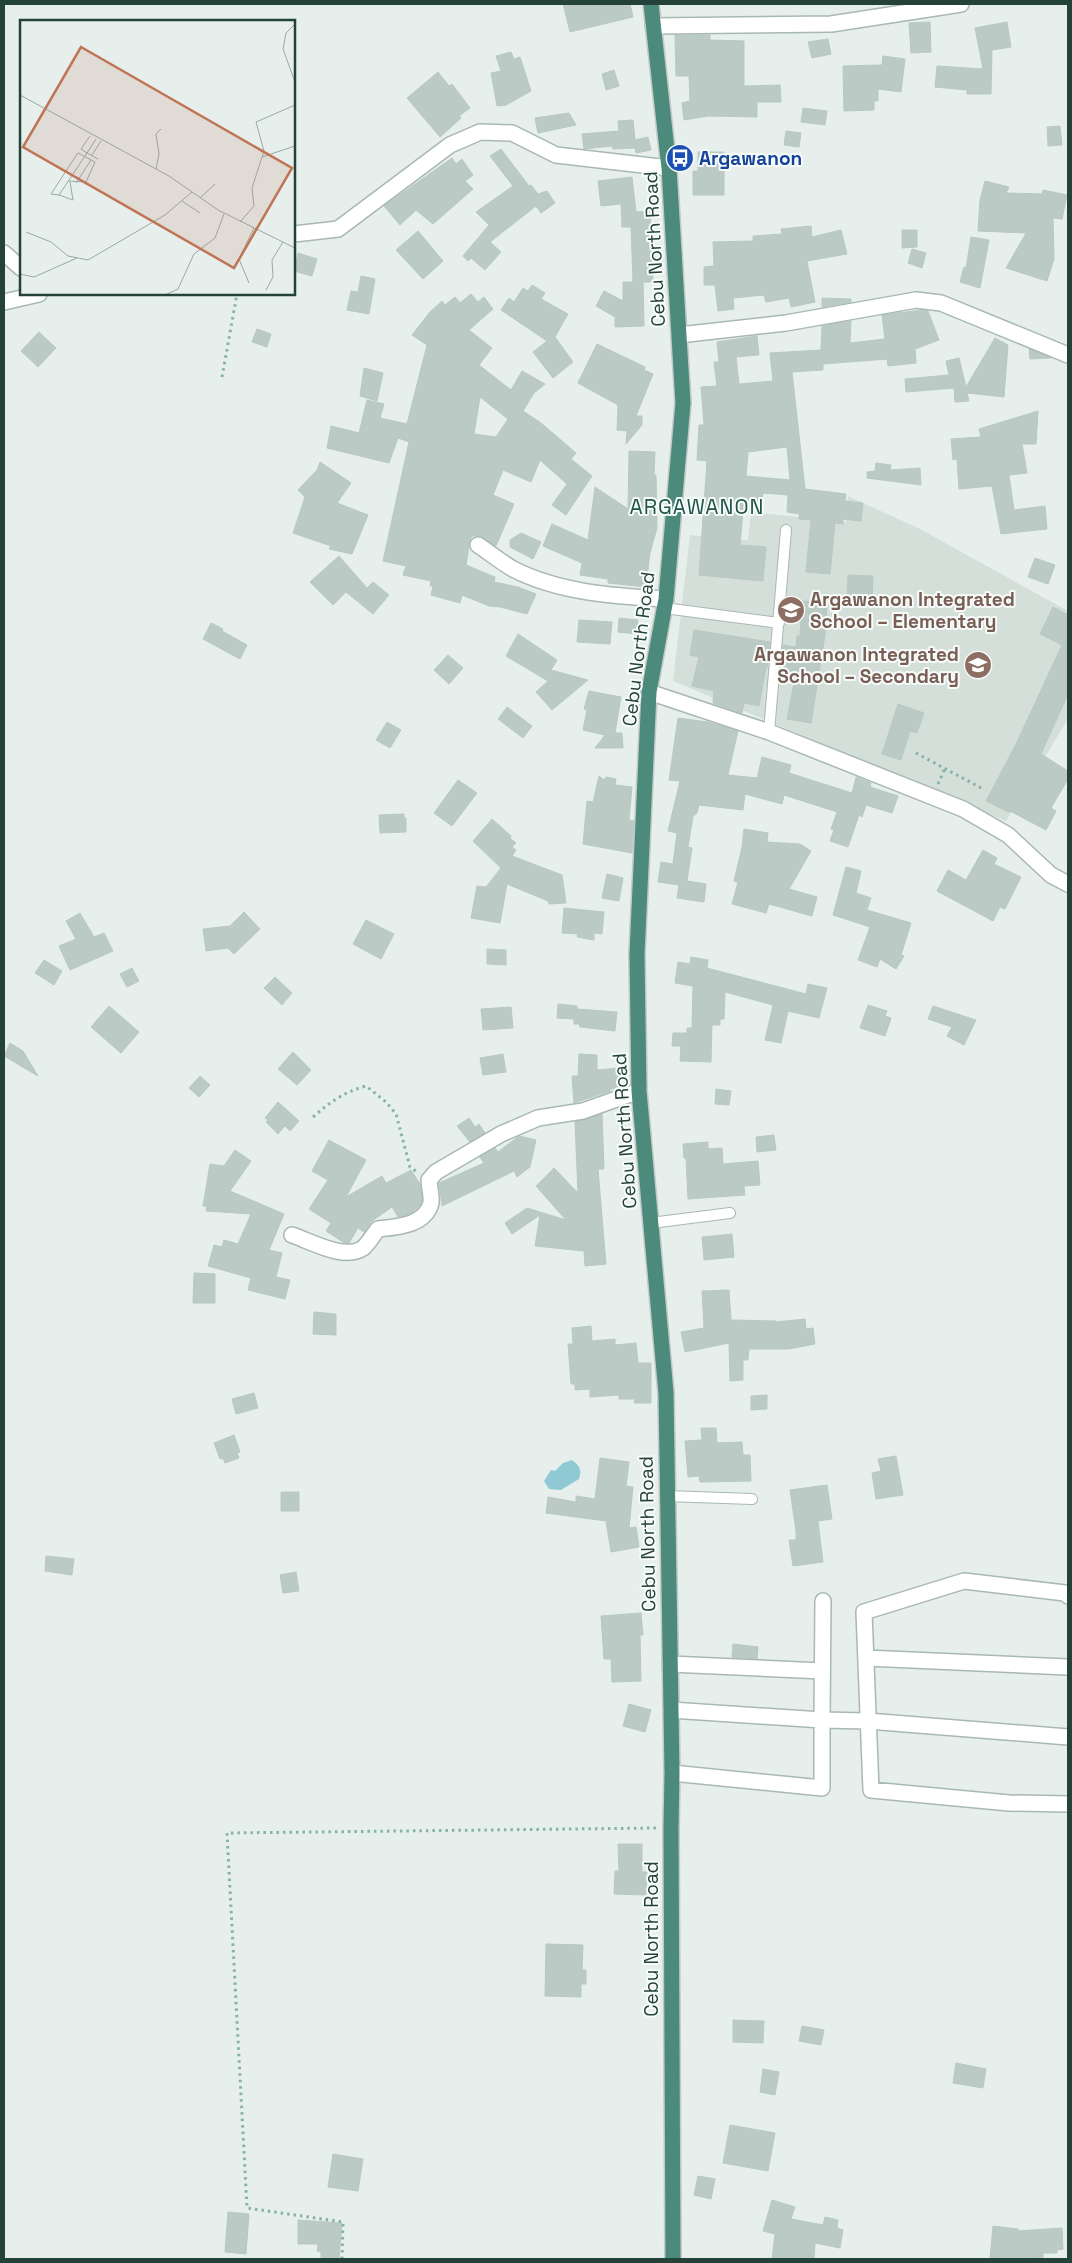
<svg xmlns="http://www.w3.org/2000/svg" width="1072" height="2263" font-family="'Space Grotesk',sans-serif">
<style>
.built{fill:#d4dfda}
.water{fill:#8ec9d4}
.building{fill:#bbcac4;stroke:#b8c9c2;fill-rule:evenodd}
.lines{fill:none;stroke-linecap:round;stroke-linejoin:round}
.service-casing{stroke:#a8b8b2;stroke-width:12}
.minor-casing{stroke:#a8b8b2;stroke-width:18}
.tertiary-casing{stroke:#a8b8b2;stroke-width:18}
.trunk-casing{stroke:#c2cac8;stroke-width:18}
.path{stroke:#86b3a5;stroke-width:3;stroke-dasharray:2.5 4;stroke-linecap:butt}
.service{stroke:#fff;stroke-width:10}
.minor{stroke:#fff;stroke-width:15}
.tertiary{stroke:#fff;stroke-width:15}
.trunk{stroke:#4c8a7c;stroke-width:15}
.labels{text-anchor:middle;stroke-width:4;stroke-linejoin:round;paint-order:stroke}
.transit-label{font-size:19px;font-weight:bold;fill:#164399;stroke:#f7fbf9;text-anchor:start}
.street-label{font-size:19px;fill:#24423a;stroke:#f7fbf9}
.education-label{font-size:19px;font-weight:bold;fill:#785e54;stroke:#f7fbf9;text-anchor:start}
.quarter-label{font-size:21px;letter-spacing:1px;fill:#1f5548;stroke:#f7fbf9}
.inset-road{fill:none;stroke:#98aaa4;stroke-width:1}
.view{fill:#c07456;fill-opacity:0.15;stroke:#c07456;stroke-width:2.5}
.inset-edge{fill:none;stroke:#24423a;stroke-width:2.5}
</style>
<rect width="100%" height="100%" fill="#e6efeb"/>
<path class="built" d="M848,496L920,529L1068,611V719L1006,821L673,681L690,535L748,540L751,512L846,522Z"/>
<path class="water" d="M572,1460C580,1466 582,1470 579,1479L561,1490L549,1489L544,1481L551,1470L555,1471L563,1463Z"/>
<path class="building" d="M563,4H630L633,17L570,32Z
M930,22L931,52L911,53L909,23Z
M1007,22L1011,47L992,50L991,94H967V90L935,87L937,66L983,69L975,28Z
M675,35H710V40L744,41V86L780,85L781,102H757V117L708,116L684,120L682,103L690,101L689,76H676Z
M828,39L831,54L812,58L808,42Z
M511,52L514,59L520,57L531,91L506,105L497,106L491,73L501,71L496,56Z
M883,56L905,59L901,92L878,89V101H874V110L844,111L843,66L882,65Z
M614,70L619,86L606,90L602,74Z
M438,72L449,86L452,84L470,108L459,116L461,118L440,137L407,98Z
M803,108L827,111L825,125L801,122Z
M569,113L576,125L538,133L535,118Z
M633,120L635,140L648,137L651,150L636,153L635,148L613,149L612,146L584,149L582,134L619,131L618,121Z
M1060,126L1062,145L1048,146L1047,127Z
M786,131L801,133L799,147L784,145Z
M501,149L529,186L531,185L538,194L547,191L555,203L541,213L536,206L490,242L501,252L485,270L471,258L468,261L463,256L489,225L476,212L513,186L490,156Z
M698,152H724V195H693V171H698Z
M452,158L456,164L462,159L473,175L465,181L473,189L433,224L416,210L400,225L384,206Z
M632,177L636,212L650,211L653,282H643L644,326L615,327V317L596,306L604,291L623,301V282H633L631,227H622L621,204L601,206L598,181Z
M985,181L1009,187L1006,193L1042,194L1043,190L1067,195L1062,219L1053,218L1054,259L1047,281L1006,268L1026,233L978,231L980,200Z
M811,226L812,237L841,230L847,254L807,261L815,302L791,307L789,298L766,302L764,295L733,298L734,309L718,311L715,285H704V267L714,266L713,242L753,241V236L782,234L781,229Z
M902,230H917V247L902,248Z
M418,231L443,261L423,279L396,250Z
M971,237L989,240L980,288L960,282L964,267L966,268Z
M912,249L926,253L922,268L908,263Z
M298,253L317,259L312,276L294,271Z
M361,276L375,279L369,314L347,310L351,291L358,292Z
M532,285L545,293L541,299L568,314L555,337L573,362L553,378L533,352L547,341L501,310L509,298L514,302L523,288L528,291Z
M471,294L478,302L484,297L493,309L469,330L492,348L479,365L511,390L522,371L545,384L534,393L523,411L541,423L576,453L571,459L592,476L566,515L552,505L567,484L540,460L531,482L503,470L493,495L514,504L496,546L479,536H472L470,540L466,565L495,577L494,582L518,587L536,594L527,614L500,607L489,606L462,595L460,603L431,595L433,586H430L431,581L403,575L406,566L383,561L409,442L398,438L389,463L327,448L331,426L359,433L367,400L384,404L380,418L407,424L427,345L412,335L430,312L442,301L445,305L455,297L460,303ZM480,397L508,419L496,437L474,434Z
M822,298L851,299V302L822,307Z
M922,310L928,311L939,340L915,349L916,363L888,366L887,359L823,364V370L792,372L805,489L846,494L845,501L863,503L861,521L843,519V524L835,523L830,574L806,572L811,520L799,519V514L787,512L788,495L763,493L760,513L743,511L740,545L766,547L763,581L699,575L707,461L697,460L699,425H704L701,387L717,386L714,362H719L717,342L757,336L759,355L736,357L739,384L773,381L770,353L821,350L822,326L851,321L850,343L885,339L882,315ZM787,447L790,480L746,476L748,452Z
M257,329L271,334L267,347L252,342Z
M39,332L56,348L38,367L21,351Z
M995,338L1008,345L1004,397L967,393L969,401L955,402L954,388L906,392L905,379L949,375L946,361L959,358L966,387Z
M597,344L645,367L644,370L653,374L636,416H642V425L626,444L627,431L617,430L618,405L578,383Z
M1029,349L1051,358L1030,359Z
M364,368L383,373L377,401L360,396Z
M1038,411L1036,444H1022L1027,473L1009,475L1014,510L1045,506L1047,529L1001,534L992,486L959,489L957,459L953,460L951,439L981,437L979,429Z
M629,451L655,452L654,475H656L657,528L650,553L646,587L608,583V579L580,575L582,563L543,546L552,524L588,540L595,487L628,509Z
M320,462L351,483L337,503L368,515L352,554L329,549L331,546L293,533L305,497L298,490L317,470Z
M876,463L891,465L890,470L920,468L921,485L867,478V472L875,471Z
M521,533L541,542L533,559L510,547V540Z
M339,556L367,588L373,582L389,595L373,614L346,592L333,605L310,582Z
M1035,558L1055,565L1048,584L1028,577Z
M848,575L873,576L872,600L847,599Z
M802,601L827,603L825,635L811,723L787,719L794,683L792,682L793,672L781,670L783,645L796,647L797,636H800Z
M1053,607L1068,615V694L1041,754L1068,771V779L1051,808L1056,811L1046,830L1010,811L1009,812L986,801L1016,744L1062,645L1040,634Z
M619,618L638,620L637,634L618,632Z
M579,620L612,622L610,644L577,642Z
M211,623L223,629L222,631L247,645L240,659L203,639Z
M694,630L770,642L767,668H766L759,706L744,703L742,713L713,703L714,691L692,686L699,657L690,655Z
M518,634L557,660L551,670L588,680L552,710L536,692L548,681L506,656Z
M448,655L463,668L449,684L434,670Z
M589,691L621,697L615,733H622L623,748H595L605,735L583,730L587,710L584,709Z
M898,704L924,713L917,733L910,731L901,760L882,754Z
M507,707L532,726L523,738L498,719Z
M678,718L708,722L738,731L728,775L757,778L762,757L791,765L789,773L852,793L856,777L871,783L870,787L898,796L892,813L866,805L862,817L859,815L848,847L830,841L834,830L831,829L837,812L784,795L782,804L745,794L743,810L699,805L697,813L693,816L688,847L692,848L687,881L706,884L704,902L677,898L679,885L658,882L661,862L673,864L677,833L668,831L680,781L669,780Z
M387,722L401,730L390,748L376,740Z
M599,776L604,780L606,777L616,779L615,785L632,787L629,820L634,821L632,853L583,844L587,801L593,802Z
M458,780L477,793L452,826L434,813Z
M404,814V818H406V832L380,833L379,815Z
M492,819L511,836L510,838L516,843L512,847L516,850L512,856L562,875L566,903L549,904L548,901L507,884L500,923L471,918L477,886L486,887L501,868L473,841Z
M744,829L768,833L767,842L800,844L811,851L789,889L817,897L812,916L769,904L766,913L732,904L738,882L734,881L742,847Z
M983,850L997,858L994,864L1021,877L1005,909L1000,907L993,921L937,891L948,870L966,880Z
M846,867L861,871L856,893L871,898L867,910L911,923L901,955L904,956L896,969L880,959L877,967L858,960L870,927L833,915Z
M607,874L623,878L619,901L602,898Z
M564,908L604,912L602,934L594,933V940L577,937L578,934L562,933Z
M244,912L260,929L234,954L228,948L206,951L203,929L230,926Z
M80,913L94,937L104,933L113,951L70,970L59,946L76,939L66,921Z
M366,920L394,934L381,959L353,944Z
M487,949L506,950V965L487,964Z
M691,957L708,960L707,968L806,994L808,984L827,988L819,1018L788,1011L781,1043L765,1040L773,1005L725,992L724,1019H720V1025H712L711,1062L680,1061L681,1046H672L673,1033H687V1028H692L693,986L675,983L678,962L690,964Z
M44,960L62,971L54,985L35,973Z
M132,968L139,981L127,987L120,974Z
M275,977L292,993L282,1005L264,988Z
M558,1004L577,1006V1009L617,1012L615,1031L580,1027L579,1024H574V1019L557,1018Z
M868,1005L887,1011L885,1016L891,1018L885,1036L860,1028Z
M109,1006L139,1032L121,1053L91,1027Z
M933,1006L976,1020L964,1045L947,1036L952,1027L928,1019Z
M511,1007L513,1028L483,1030L481,1009Z
M10,1043L23,1051L38,1076L4,1056Z
M293,1052L311,1070L297,1085L278,1069Z
M503,1054L506,1072L483,1075L480,1058Z
M579,1054L597,1055V1070L619,1068L621,1088L610,1089V1091L574,1103L572,1076H578Z
M200,1076L210,1085L199,1097L189,1088Z
M716,1089L731,1091L729,1105L715,1104Z
M278,1102L299,1121L290,1131L285,1126L278,1134L266,1122L268,1120L265,1118Z
M602,1114L604,1169H598L606,1264L585,1266L584,1251L535,1246L540,1215L512,1234L505,1223L527,1208L566,1220L536,1186L554,1168L578,1193L575,1122Z
M469,1118L475,1127L479,1124L485,1133L470,1142L457,1126Z
M774,1135L776,1150L757,1152L756,1137Z
M519,1136L536,1140L530,1167L517,1177L514,1171L442,1206L439,1183L484,1163L480,1157L495,1148L498,1152Z
M329,1140L366,1160L346,1197L382,1176L386,1183L411,1170L420,1184L422,1200L420,1206L412,1213L398,1217L392,1207L372,1221L364,1232L358,1228L349,1243L343,1242L326,1231L331,1223L309,1209L328,1180L312,1171Z
M708,1142V1149L722,1148L723,1164L758,1161L760,1185L744,1186L745,1195L688,1199L686,1158H684L683,1144Z
M235,1150L251,1161L230,1191L284,1214L269,1250L282,1253L276,1277L290,1280L285,1299L248,1290L251,1278L208,1266L214,1245L222,1247L224,1240L238,1244L251,1214L206,1211L207,1206H203L210,1164L224,1166Z
M732,1234L734,1257L704,1260L702,1237Z
M194,1273L215,1274V1303H193Z
M729,1290L731,1320L776,1321V1322L805,1319L806,1329L813,1328L815,1344L789,1349H749L748,1360H743V1380L730,1381L729,1343L685,1352L681,1332L704,1328L702,1291Z
M314,1312L336,1314V1335L313,1334Z
M591,1326L592,1341L615,1339V1345L636,1343L638,1363H651V1403H634L635,1399H619V1395L590,1397V1389L575,1390V1384H571L568,1344H573L572,1328Z
M254,1393L258,1408L236,1414L232,1399Z
M767,1395V1409L751,1410V1396Z
M701,1428H716L717,1443L742,1442L743,1455H750L751,1481L700,1482L699,1476L688,1477L685,1441L702,1440Z
M234,1435L240,1452L237,1453L239,1458L225,1463L223,1458L220,1459L214,1443Z
M896,1456L903,1495L876,1499L872,1473L881,1471L878,1459Z
M600,1458L629,1462L626,1486L633,1487L629,1528L636,1527L639,1547L611,1552L606,1521L546,1513L548,1497L576,1502V1496L595,1499Z
M827,1485L832,1519L818,1521L823,1562L793,1566L789,1540H796V1531L790,1490Z
M281,1492H299V1511H281Z
M46,1556L74,1559L72,1575L45,1571Z
M296,1572L299,1591L283,1593L280,1575Z
M641,1613L643,1635H640L641,1681L612,1682L611,1659H604L601,1616Z
M733,1644L758,1647L757,1659L732,1657Z
M629,1704L651,1710L645,1732L623,1726Z
M618,1844H642V1872H647L646,1895L614,1894L615,1871H619Z
M546,1944L583,1945L582,1970H586V1984H581V1997L545,1996Z
M733,2020L764,2021L763,2043L733,2042Z
M802,2026L824,2030L821,2045L799,2041Z
M956,2063L986,2069L983,2088L953,2083Z
M763,2069L779,2072L775,2095L760,2092Z
M730,2125L775,2133L768,2171L723,2163Z
M333,2154L363,2159L358,2191L328,2187Z
M698,2176L715,2179L711,2199L694,2195Z
M772,2200L795,2207L791,2219L823,2225L825,2217L838,2220L837,2228L843,2230L840,2248L815,2243L814,2259H772L775,2234L763,2231Z
M228,2212L249,2214L246,2254L225,2252Z
M298,2220L342,2223L339,2259H321V2252L317,2251L318,2244H298Z
M993,2226L1018,2229V2231L1062,2228L1063,2249L1057,2250V2253H1043V2258L1008,2259L990,2258Z"/>
<g class="lines">
<g class="service-casing">
<path id="service" d="M664,608L779,623
M769,732L786,530
M651,1223L730,1213
M666,1496L752,1499"/>
</g>
<g class="minor-casing">
<path id="minor" d="M653,26L831,24L961,4
M4,253L21,268
M679,335L786,323L916,300L941,303L1068,355
M478,545C490,553 501,562 513,569C560,593 614,596 666,599
M649,692L769,732L963,809L1008,835L1051,875L1068,884
M292,1235C310,1241 345,1261 363,1248C369,1243 373,1235 378,1229C396,1227 425,1226 431,1203C432,1197 429,1186 429,1180L436,1172L501,1134L538,1118L583,1111L639,1091
M1068,1596L1065,1593L964,1581L864,1612L871,1790L1009,1803L1068,1804
M823,1601L822,1720L868,1721L1068,1737
M866,1658L1068,1667
M670,1664L822,1671
M671,1710L822,1720V1788L672,1773"/>
</g>
<g class="tertiary-casing">
<path id="tertiary" d="M294,234L338,229L450,145L480,132L512,133L556,155L669,168
M4,302L39,294"/>
</g>
<g class="trunk-casing">
<path id="trunk" d="M651,4L669,168L683,403L666,599L649,692L637,954L639,1091L666,1393L672,1773L671,1828L673,2259"/>
</g>
<path class="path" d="M222,377L237,294
M916,753L983,789
M938,784L945,768
M313,1117C330,1102 344,1092 366,1086L386,1102L396,1114L410,1167L417,1172
M342,2259L343,2222L247,2208L227,1833L657,1828"/>
<use href="#service" class="service"/>
<use href="#minor" class="minor"/>
<use href="#tertiary" class="tertiary"/>
<use href="#trunk" class="trunk"/>
</g>
<defs>
<g id="bus-disc" transform="scale(1.4375)"><circle r="9.5" fill="#1a4fb4" stroke="#f7fbf9"/><path d="M-5-6H5V4H4V6H2V4H-2V6H-4V4H-5ZM-3.5-4V0h7V-4ZM-3.5 1.2v1.5H-2V1.2ZM2 1.2v1.5H3.5V1.2Z" fill="#fff"/></g>
<g id="school-disc" transform="scale(1.4375)"><circle r="9.5" fill="#8d6e63" stroke="#f7fbf9"/><path d="M0-5L7-2L0 1L-7-2ZM-4 1L0 2.5L4 1V4Q0 6-4 4Z" fill="#fff"/></g>
</defs>
<g fill-rule="evenodd">
<use href="#bus-disc" x="680" y="158"/>
<use href="#school-disc" x="791" y="610"/>
<use href="#school-disc" x="978" y="665"/>
</g>
<g class="labels">
<g class="transit-label">
<text x="699" y="165">Argawanon</text>
</g>
<g class="street-label">
<text transform="translate(654 249) rotate(-93)" y="7">Cebu North Road</text>
<text transform="translate(638 649) rotate(-83)" y="7">Cebu North Road</text>
<text transform="translate(624 1131) rotate(-94)" y="7">Cebu North Road</text>
<text transform="translate(647 1534) rotate(-91)" y="7">Cebu North Road</text>
<text transform="translate(651 1939) rotate(-90)" y="7">Cebu North Road</text>
</g>
<g class="education-label">
<text x="810" y="606">Argawanon Integrated<tspan x="810" dy="22">School – Elementary</tspan></text>
<text x="959" y="661" text-anchor="end">Argawanon Integrated<tspan x="959" dy="22">School – Secondary</tspan></text>
</g>
<g class="quarter-label">
<text x="697" y="514">ARGAWANON</text>
</g>
</g>
<g transform="translate(20 20)">
<rect width="275" height="275" fill="#e6efeb"/>
<path class="inset-road" d="M275,4L266,13L263,29L275,62M0,75L149,156L198,190L275,228M70,116L61,129L67,133L76,119M72,135L81,121M242,137L275,126M136,149L139,134L136,114L141,109M46,151L58,133L75,142L66,162L48,161M52,155L46,151L31,174L39,175L67,133L78,139M56,163L71,140M39,175L53,180L50,162M180,178L195,164M162,181L180,193M220,202L234,186L232,168L244,131L236,102L275,85M6,212L31,222L48,236L68,240L145,195L172,172M0,254L14,257L57,238M229,263L219,239L234,208M246,270L253,257L252,240L263,222M147,274L158,269L174,234L195,218L204,194"/>
<path class="view" d="M61,27L272,148L214,248L3,127Z"/>
<rect width="275" height="275" class="inset-edge"/>
</g>
<rect width="1072" height="2263" fill="none" stroke="#24423a" stroke-width="10"/>
</svg>
